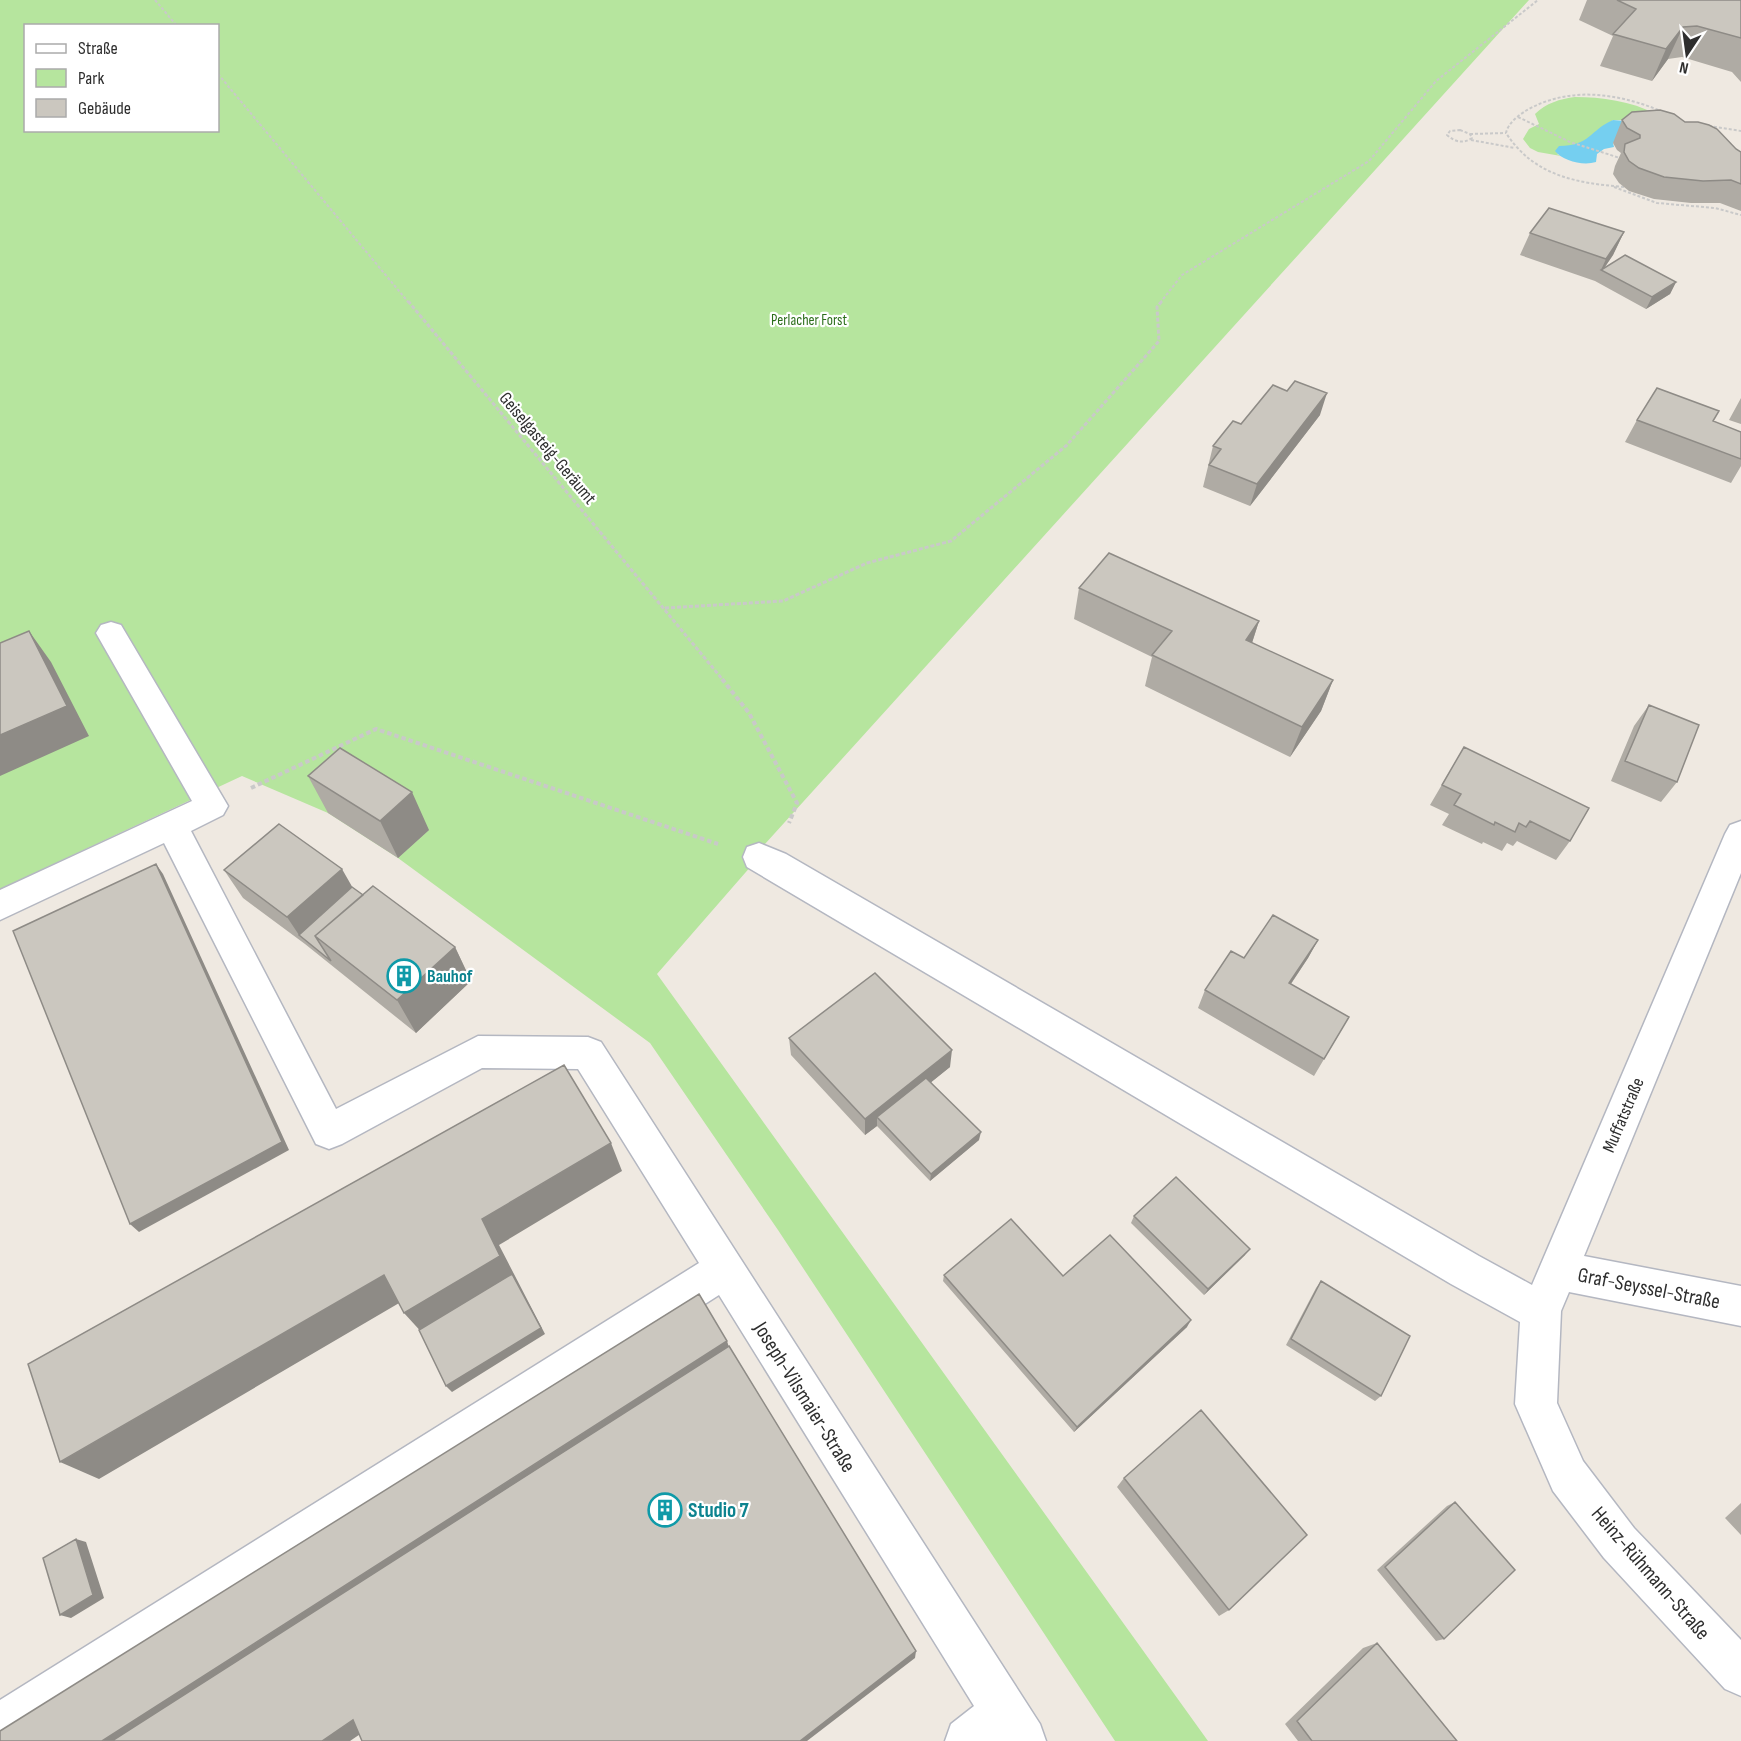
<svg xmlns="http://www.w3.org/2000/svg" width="1741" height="1741" font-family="'Sofia Sans Condensed',sans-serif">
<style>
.green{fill:#b6e59e;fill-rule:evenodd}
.water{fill:#75cff0}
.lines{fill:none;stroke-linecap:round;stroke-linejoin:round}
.minor-casing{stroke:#b4b7c1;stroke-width:3}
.path-far2{stroke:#c9c9c9;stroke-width:2;stroke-dasharray:3 2;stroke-linecap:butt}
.path-far1{stroke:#c9c9c9;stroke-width:3;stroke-dasharray:4 2;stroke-linecap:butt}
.path{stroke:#c9c9c9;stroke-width:4;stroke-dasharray:4.5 3;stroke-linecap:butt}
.minor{fill:#fff;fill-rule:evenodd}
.wall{fill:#afaba4}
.shaded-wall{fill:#8e8b86}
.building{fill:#cbc7bf;stroke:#8e8b86;stroke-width:1.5}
.labels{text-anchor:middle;stroke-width:4.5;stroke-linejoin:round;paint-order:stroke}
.far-park-label{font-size:15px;fill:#2c6e1b;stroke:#fff}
.street-label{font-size:18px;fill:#2e2e2e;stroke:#fff}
.culture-label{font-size:18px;font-weight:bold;fill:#0d838f;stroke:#fff;text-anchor:start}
.near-street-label{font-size:21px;fill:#2e2e2e;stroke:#fff}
.near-culture-label{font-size:21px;font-weight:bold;fill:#0d838f;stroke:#fff;text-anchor:start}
</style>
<rect width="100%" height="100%" fill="#efe9e1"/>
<path class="green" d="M0,0H1529L765,844L759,857L657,974L1208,1741H1115L778,1230L650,1043L398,858L328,813L242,776L0,889ZM26,26H218V130H26Z
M1575,97C1601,97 1632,101 1655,114C1660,116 1664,123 1668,128L1623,120H1613L1590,138L1557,154L1561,156L1538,152L1530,148L1523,139L1529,129L1539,124L1535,114C1546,103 1560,99 1575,97Z"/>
<path class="water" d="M1613,120L1637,122L1613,143L1614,147L1604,149L1597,154L1596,162C1583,166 1563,161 1555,151L1559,146C1590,146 1590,130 1613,120Z"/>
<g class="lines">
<g class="minor-casing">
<path id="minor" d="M111,622L121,625L228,806L223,815L191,831L336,1109L478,1036L588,1037L601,1042L1040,1724L1046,1741H945L951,1724L974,1706L719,1295L20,1741H0V1700L699,1263L578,1069L482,1068L342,1144L329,1149L316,1144L164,843L0,920V890L192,801L96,633L101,625Z
M1741,821V873L1584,1256L1741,1286V1326L1569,1292L1561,1311L1557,1403L1583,1461L1634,1528L1741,1640V1696L1725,1689L1604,1558L1553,1491L1515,1404L1520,1322L1451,1284L747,867L743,857L747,847L759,843L786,854L1479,1256L1532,1285L1725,834L1730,825Z"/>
</g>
<path class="path-far2" d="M155,0L177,26
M218,74L409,303
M1518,117L1570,142L1623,159
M1709,126L1741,131
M1460,130L1470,134L1472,138C1463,144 1455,142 1447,135L1450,131Z
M1470,134L1506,133
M1471,140L1515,148
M1614,187L1657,203L1715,208L1741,215
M1624,187C1576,183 1534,176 1506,133C1508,123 1519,115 1527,110C1570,86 1617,93 1661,111
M1160,303L1182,275L1369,161L1436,81L1538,0"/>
<path class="path-far1" d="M408,301L723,680
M665,608L783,601L867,563L951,541L1067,445L1159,341L1157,307L1162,301"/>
<path class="path" d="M722,679L749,713L797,803L789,823
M251,788L376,729L718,844"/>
<use href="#minor" class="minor"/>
</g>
<path class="wall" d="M1587,0H1741V82L1732,72L1682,57L1668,59L1652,81L1600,66L1613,36L1579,20Z
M1622,120L1685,122L1741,152V211L1720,203H1691L1654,199L1629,191L1619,183L1613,174L1615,166L1621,153L1617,150L1613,143Z
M1624,232L1613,255L1605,267L1676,282L1670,294L1646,309L1595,281L1520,255L1530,233Z
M1741,398V424L1729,420Z
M1320,415L1250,506L1203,487L1213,446L1241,424Z
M1637,420L1713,421L1741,432V466L1731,483L1625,442Z
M1079,588L1259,621L1252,643L1333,680L1321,711L1290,757L1145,686L1152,657L1074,619Z
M1649,705L1677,782L1661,802L1611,781L1634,726Z
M1464,747L1570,841L1556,860L1517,841L1513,846L1507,843L1502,851L1483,842L1482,844L1442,825L1449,814L1430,805Z
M308,776L429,830L398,858L328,813Z
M224,870L352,887L363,895L455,947L471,981L416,1033L305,944L243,898Z
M1318,940L1308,958L1291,984L1349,1017L1314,1076L1198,1008L1205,990L1244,958Z
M789,1038L950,1067L931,1082L979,1140L930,1181L877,1126L865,1135L791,1055Z
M1134,1216L1245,1255L1204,1295L1131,1223Z
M944,1275L1063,1276L1187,1327L1074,1432L943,1281Z
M1321,1281L1381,1396L1375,1401L1286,1345L1316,1288Z
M1124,1478L1229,1610L1219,1616L1117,1487Z
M1455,1502L1444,1639L1436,1641L1377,1570L1447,1506Z
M1741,1503V1535L1725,1518Z
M1377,1643L1457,1741H1298L1285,1724L1363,1648Z"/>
<path class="shaded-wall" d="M1683,27L1668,59L1652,81L1666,49Z
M1624,232L1613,255L1602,271L1601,270L1606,259Z
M1676,282L1670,294L1646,309L1652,297Z
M1327,393L1320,415L1250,506L1257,484Z
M1259,621L1249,652L1246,640Z
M29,631L51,662L89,736L0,776V735Z
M1333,680L1321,711L1290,757L1302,727Z
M412,792L429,830L398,858L380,821Z
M156,864L163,874L289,1150L139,1232L130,1224Z
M342,869L358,897L299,935L287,917Z
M1318,940L1308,958L1280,1000L1289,983Z
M455,947L471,981L416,1033L397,1000Z
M952,1050L950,1067L882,1122L877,1117V1126L865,1135V1119Z
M981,1132L979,1140L930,1181L931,1174Z
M611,1143L622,1171L499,1245L545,1334L452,1392L446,1386L425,1336L404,1313L482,1219Z
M1250,1249L1245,1255L1204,1295L1208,1289Z
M384,1275L406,1299L99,1479L60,1462Z
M1191,1320L1187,1327L1074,1432L1077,1427Z
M727,1341L734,1363L148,1741H102Z
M76,1539L86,1542L104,1598L71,1618L60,1615Z
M916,1651L915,1658L807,1741H800Z
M353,1720L375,1724L350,1741H322Z"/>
<path class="building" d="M1617,0H1741V38L1697,26L1683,27L1666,49L1613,34L1636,9Z
M1660,110L1674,114L1685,122H1698L1709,125L1717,129L1736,149L1741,152V184L1731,180L1703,181L1664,177L1639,168L1629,161L1624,152L1625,144L1640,138V135L1627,128L1622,120L1632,112Z
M1549,208L1624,232L1606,259L1530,233Z
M1625,255L1676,282L1652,297L1601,270Z
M1295,381L1327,393L1257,484L1209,465L1221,449L1213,446L1233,421L1241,424L1273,385L1287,391Z
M1657,388L1719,411L1713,421L1741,432V459L1637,420Z
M1109,553L1259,621L1246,640L1333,680L1302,727L1152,655L1172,631L1079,588Z
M29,631L67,706L0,735V643Z
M1649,705L1699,725L1677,782L1625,761Z
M1464,747L1589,808L1570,841L1530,821L1526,827L1519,823L1515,832L1495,822L1494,825L1454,805L1461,794L1442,785Z
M340,748L412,792L380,821L308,776Z
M279,824L342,869L287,917L224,870Z
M156,864L282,1142L130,1224L13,931Z
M373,886L455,947L397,1000L315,936Z
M352,887L363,895L315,936L331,961L299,935Z
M1273,915L1318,940L1289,983L1349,1017L1324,1059L1205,990L1231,951L1244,958Z
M875,973L952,1050L865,1119L789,1038Z
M564,1065L611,1143L482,1219L500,1256L404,1313L384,1275L60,1462L28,1364Z
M926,1078L981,1132L931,1174L877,1117Z
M1176,1177L1250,1249L1208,1289L1134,1216Z
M1011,1219L1063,1276L1110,1235L1191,1320L1077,1427L944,1275Z
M512,1274L541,1328L446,1386L419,1330Z
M1321,1281L1410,1336L1381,1396L1291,1339Z
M699,1294L727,1341L102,1741H0V1731Z
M729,1346L916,1651L800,1741H362L353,1720L322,1741H112Z
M1201,1410L1307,1535L1229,1610L1124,1478Z
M1455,1502L1515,1570L1444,1639L1385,1567Z
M76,1539L93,1595L60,1615L43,1558Z
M1377,1643L1457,1741H1312L1297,1721Z"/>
<defs>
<g id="building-ring" transform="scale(1.725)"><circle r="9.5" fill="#fff" stroke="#0f9aa8" stroke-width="1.5"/><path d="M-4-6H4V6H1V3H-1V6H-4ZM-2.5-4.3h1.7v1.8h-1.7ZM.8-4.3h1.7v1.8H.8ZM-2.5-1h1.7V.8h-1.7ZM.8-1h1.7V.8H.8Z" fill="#0f9aa8"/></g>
</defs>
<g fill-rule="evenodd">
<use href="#building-ring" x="404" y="976"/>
<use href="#building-ring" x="665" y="1510"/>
</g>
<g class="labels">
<g class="far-park-label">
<text x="809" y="325">Perlacher Forst</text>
</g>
<g class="street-label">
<text transform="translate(548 448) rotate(50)" y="6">Geiselgasteig-Geräumt</text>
<text transform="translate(1623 1115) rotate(-67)" y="6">Muffatstraße</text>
</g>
<g class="culture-label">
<text x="427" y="982">Bauhof</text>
</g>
<g class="near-street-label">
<text transform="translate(1649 1288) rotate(11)" y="7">Graf-Seyssel-Straße</text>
<text transform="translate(805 1397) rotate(58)" y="7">Joseph-Vilsmaier-Straße</text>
<text transform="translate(1651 1573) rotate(49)" y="7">Heinz-Rühmann-Straße</text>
</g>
<g class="near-culture-label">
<text x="688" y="1517">Studio 7</text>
</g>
</g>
<rect x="24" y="24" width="195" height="108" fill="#ffffff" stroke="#ababab" stroke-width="1.5"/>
<rect x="36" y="44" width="30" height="9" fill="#ffffff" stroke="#ababab" stroke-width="1.5"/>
<text x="78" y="54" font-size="18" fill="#2e2e2e">Straße</text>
<rect x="36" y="69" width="30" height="18" fill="#b6e59e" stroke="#ababab" stroke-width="1.5"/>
<text x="78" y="84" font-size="18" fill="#2e2e2e">Park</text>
<rect x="36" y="99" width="30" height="18" fill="#cbc7bf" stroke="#ababab" stroke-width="1.5"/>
<text x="78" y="114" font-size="18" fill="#2e2e2e">Gebäude</text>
<g transform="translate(1687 54) rotate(193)" stroke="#ffffff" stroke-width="4.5" paint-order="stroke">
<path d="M0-4.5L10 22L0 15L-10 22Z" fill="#2e2e2e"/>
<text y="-9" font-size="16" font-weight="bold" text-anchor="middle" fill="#2e2e2e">N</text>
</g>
</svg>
